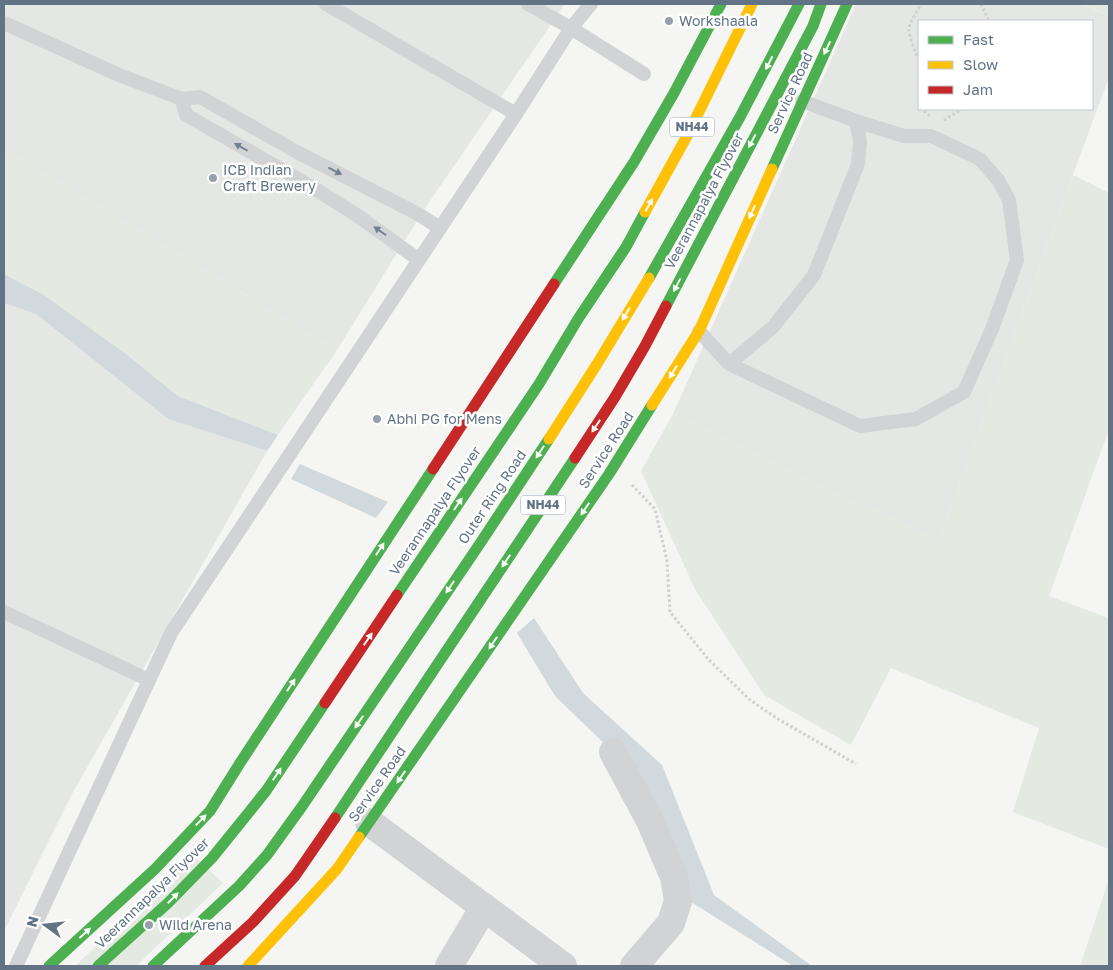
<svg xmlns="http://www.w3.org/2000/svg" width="1113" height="970" font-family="'Golos Text',sans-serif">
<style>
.built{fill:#e5e7e5;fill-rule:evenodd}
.green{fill:#e4e9e1}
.water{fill:#d2d9dc}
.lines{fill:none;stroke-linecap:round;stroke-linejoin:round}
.path{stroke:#cfd0cf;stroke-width:3;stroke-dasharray:2.5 2.5;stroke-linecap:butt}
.lane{stroke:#d2d3d4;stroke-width:14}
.street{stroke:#d2d3d4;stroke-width:28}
.fast{stroke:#4caf50;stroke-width:11}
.slow{stroke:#ffc107;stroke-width:11}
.jam{stroke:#c62828;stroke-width:11}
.oneway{fill:#f6fbf6}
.oneway2{fill:#738192}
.poi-dot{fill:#95a0ac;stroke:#fff;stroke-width:2}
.labels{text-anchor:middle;stroke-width:5;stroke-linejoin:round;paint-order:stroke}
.shield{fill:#fff;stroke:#919daa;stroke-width:1}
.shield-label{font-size:12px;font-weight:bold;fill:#627386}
.poi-label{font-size:14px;fill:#627386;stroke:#fff;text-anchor:start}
.street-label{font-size:14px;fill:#627386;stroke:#fff}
</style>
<rect width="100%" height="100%" fill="#f5f5f3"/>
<path class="built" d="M4,4H565L425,208L337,350L4,148Z
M856,4H1082L1109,16V77L938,541L673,414ZM919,21H1092V109H919Z
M4,303L36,314L168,419L267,451L72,794L4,931Z"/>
<path class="green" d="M1083,4H1109V16Z
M4,148L337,350L278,435L178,396L126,354L44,295L4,274Z
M1073,175L1109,193V429L1049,596L1109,618V849L1013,812L1039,728L891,668L851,745L764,695L695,589L641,471L673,414L938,541Z
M193,855L223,883L136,966H75Z
M1109,879V966H1080Z"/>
<path class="water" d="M4,274L44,295L126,354L178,396L278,435L267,451L168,419L36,314L4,303Z
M300,464L388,502L376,518L291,479Z
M534,618L583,693L662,765L714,895L812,966H793L691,902L640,778L555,696L517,633Z"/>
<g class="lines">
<path class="path" d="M981,4L989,21
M919,60C916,54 909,37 909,29C909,23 918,9 922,4
M924,111L931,117
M944,120L962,109
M632,485L655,509L667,561L670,612L708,659L750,700L778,719L856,764"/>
<path class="lane" d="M326,4L516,114
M528,4L571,28L644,74
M4,23L119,75L182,99L200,97L295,151L418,214L440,228
M182,99L186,115L317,190L358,216L419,260
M699,331L729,364L773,327L814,275L858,164L860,141L856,121
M729,364L860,426L916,419L964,392L992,329L1017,260L1009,200L998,180L980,159L931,136H904L856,121L802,101
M4,612L149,680
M16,966L171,633L516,114L571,28L591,4"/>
<path class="street" d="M613,752L650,821L674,877L678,901L671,923L634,966
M369,822L563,966
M449,966L484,907"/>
<path class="fast" d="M772,169L847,4
M649,278L740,117L799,4
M554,284L634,162L674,93L721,4
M666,306L813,26L821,4
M397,595L539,384L578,319L626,247L645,212
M335,818L575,458
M359,837L609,474L652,405
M49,966L155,869L210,811L240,763L433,469
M98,966L168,903L212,858L266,791L325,703
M153,966L239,886L267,855L303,805L481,542L549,439"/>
<path class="slow" d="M645,212L687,136L752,4
M652,405L699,331L772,169
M549,439L597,364L649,278
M248,966L337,869L359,837"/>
<path class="jam" d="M575,458L615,397L645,346L666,306
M433,469L554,284
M325,703L397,595
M205,966L253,922L295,876L335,818"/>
</g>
<defs><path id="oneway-solid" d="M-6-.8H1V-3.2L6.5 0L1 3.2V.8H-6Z" transform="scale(1.25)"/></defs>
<g class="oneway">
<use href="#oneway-solid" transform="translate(827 48) rotate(115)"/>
<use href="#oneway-solid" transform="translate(769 63) rotate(117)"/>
<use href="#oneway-solid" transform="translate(752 141) rotate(118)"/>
<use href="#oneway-solid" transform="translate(649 205) rotate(-61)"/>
<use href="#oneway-solid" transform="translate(752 212) rotate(114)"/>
<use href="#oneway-solid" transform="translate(677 285) rotate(118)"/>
<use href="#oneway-solid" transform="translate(626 314) rotate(121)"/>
<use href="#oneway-solid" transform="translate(673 372) rotate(122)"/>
<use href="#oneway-solid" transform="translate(596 426) rotate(124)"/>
<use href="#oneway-solid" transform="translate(540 452) rotate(123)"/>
<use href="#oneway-solid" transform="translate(458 504) rotate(-56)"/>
<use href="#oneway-solid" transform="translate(585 509) rotate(124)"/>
<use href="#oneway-solid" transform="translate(380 549) rotate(-57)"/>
<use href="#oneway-solid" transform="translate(506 561) rotate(124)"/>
<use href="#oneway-solid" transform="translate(450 587) rotate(124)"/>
<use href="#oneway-solid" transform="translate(368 639) rotate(-56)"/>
<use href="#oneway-solid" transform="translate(493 643) rotate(124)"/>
<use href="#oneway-solid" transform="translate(291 685) rotate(-57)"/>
<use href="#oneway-solid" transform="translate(359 722) rotate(124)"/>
<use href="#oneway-solid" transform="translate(277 774) rotate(-56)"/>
<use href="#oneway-solid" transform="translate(401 777) rotate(125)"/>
<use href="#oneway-solid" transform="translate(201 820) rotate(-46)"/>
<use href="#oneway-solid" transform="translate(173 898) rotate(-45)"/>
<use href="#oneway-solid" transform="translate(85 933) rotate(-42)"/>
</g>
<g class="oneway2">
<use href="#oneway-solid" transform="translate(241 147) rotate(-150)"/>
<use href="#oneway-solid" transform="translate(335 171) rotate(27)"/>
<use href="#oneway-solid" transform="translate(380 231) rotate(-145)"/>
</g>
<g class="poi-dot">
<circle cx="669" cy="21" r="5"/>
<circle cx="213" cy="178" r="5"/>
<circle cx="377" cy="419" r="5"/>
<circle cx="149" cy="925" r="5"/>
</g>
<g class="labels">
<g class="shield">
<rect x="669.5" y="117.5" width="45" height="19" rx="4"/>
<rect x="520.5" y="495.5" width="45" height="19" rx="4"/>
</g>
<g class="shield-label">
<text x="692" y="131">NH44</text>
<text x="543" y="509">NH44</text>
</g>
<g class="poi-label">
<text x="679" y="26">Workshaala</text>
<text x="223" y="175">ICB Indian<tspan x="223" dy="16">Craft Brewery</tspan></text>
<text x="387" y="424">Abhi PG for Mens</text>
<text x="159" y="930">Wild Arena</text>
</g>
<g class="street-label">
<text transform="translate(790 93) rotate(-65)" y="5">Service Road</text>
<text transform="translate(704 201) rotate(-62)" y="5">Veerannapalya Flyover</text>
<text transform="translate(606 450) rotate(-57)" y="5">Service Road</text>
<text transform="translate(492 497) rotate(-56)" y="5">Outer Ring Road</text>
<text transform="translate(435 511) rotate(-56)" y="5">Veerannapalya Flyover</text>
<text transform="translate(377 784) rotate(-55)" y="5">Service Road</text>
<text transform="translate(152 893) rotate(-44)" y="5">Veerannapalya Flyover</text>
</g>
</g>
<rect width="1113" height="970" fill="none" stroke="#627386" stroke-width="10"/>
<rect x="918" y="20" width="175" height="90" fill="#ffffff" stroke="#c0c7cf"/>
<rect x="928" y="36" width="25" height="8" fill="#4caf50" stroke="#c0c7cf"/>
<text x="963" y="45" font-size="15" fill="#627386">Fast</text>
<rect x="928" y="61" width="25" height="8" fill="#ffc107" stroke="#c0c7cf"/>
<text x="963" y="70" font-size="15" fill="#627386">Slow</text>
<rect x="928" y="86" width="25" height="8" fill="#c62828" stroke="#c0c7cf"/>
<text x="963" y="95" font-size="15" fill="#627386">Jam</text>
<g transform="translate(45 925) rotate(285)" stroke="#ffffff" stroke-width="4" paint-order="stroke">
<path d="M0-4L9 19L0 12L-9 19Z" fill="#627386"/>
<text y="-8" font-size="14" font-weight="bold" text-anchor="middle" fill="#627386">N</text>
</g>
</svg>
